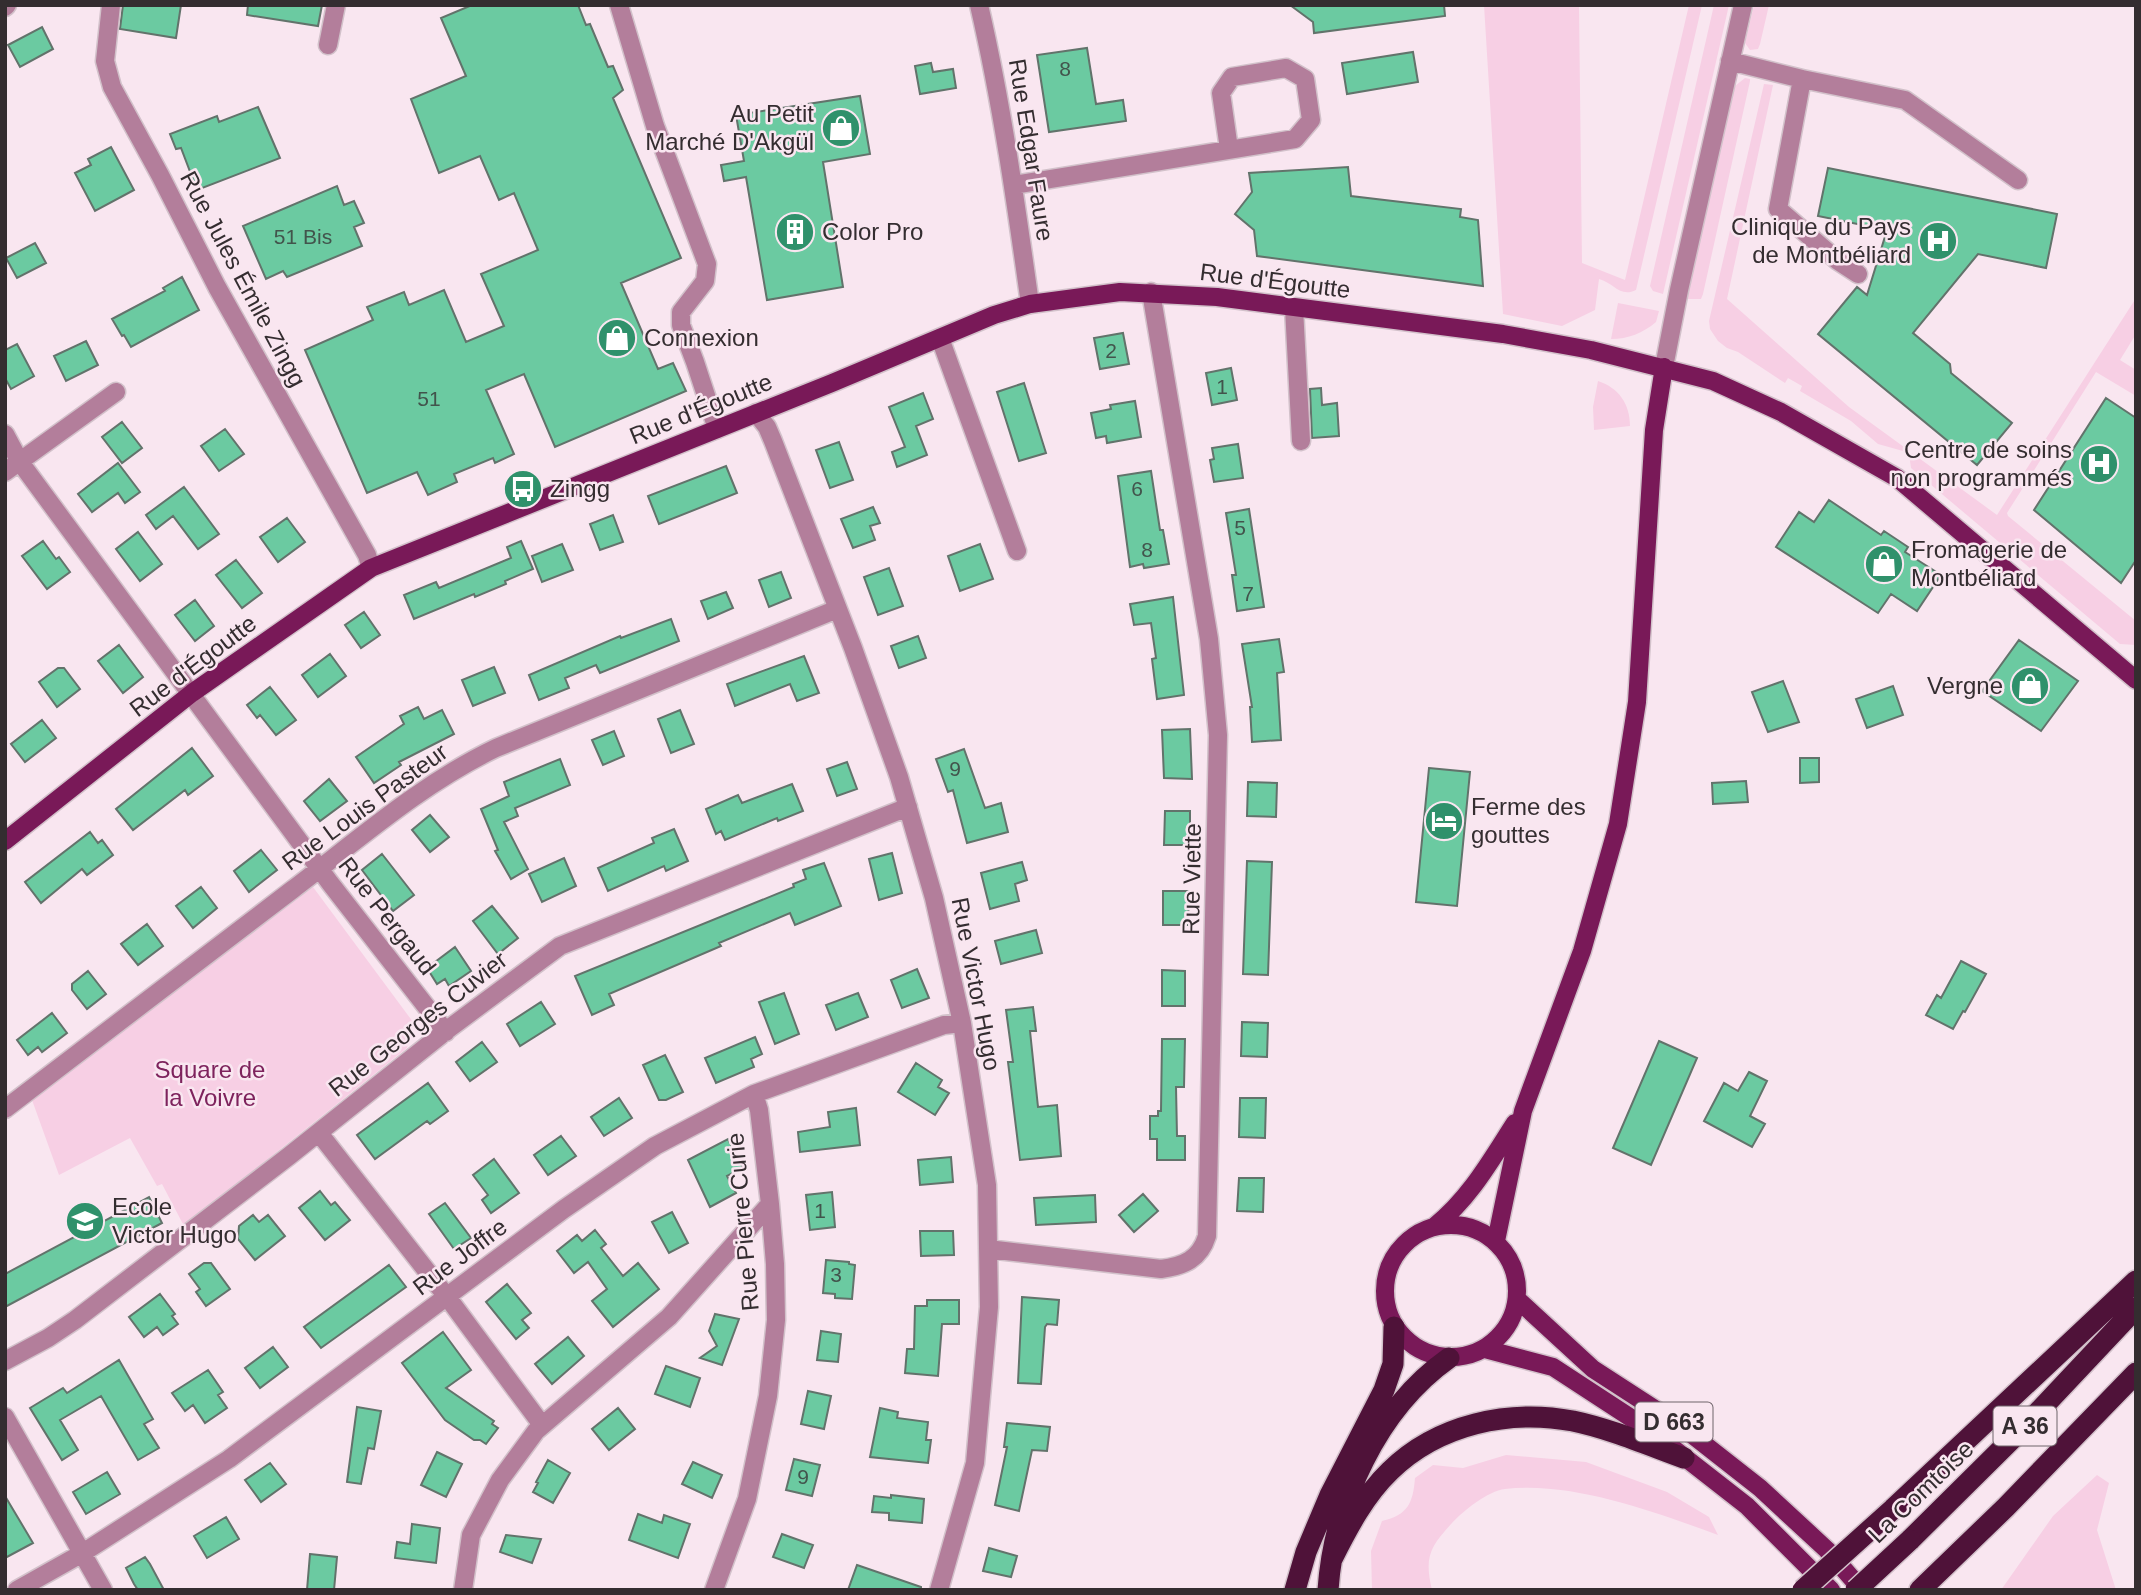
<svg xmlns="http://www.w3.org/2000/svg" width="2141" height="1595" font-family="Helvetica,sans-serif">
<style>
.green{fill:#f7cfe4}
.building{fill:#6bcaa1;stroke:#62736b;stroke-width:2}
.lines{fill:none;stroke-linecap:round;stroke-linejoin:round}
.minor-casing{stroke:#d2c1ca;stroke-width:21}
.major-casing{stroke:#d2c1ca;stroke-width:21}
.highway-casing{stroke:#d2c1ca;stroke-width:24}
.minor{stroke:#b37e9b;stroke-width:18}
.major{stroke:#791958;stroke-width:18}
.highway{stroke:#4f1239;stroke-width:21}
.highway-bridge-casing{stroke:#d2c1ca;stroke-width:24;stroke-linecap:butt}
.highway-bridge{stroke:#4f1239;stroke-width:21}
.labels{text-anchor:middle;stroke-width:5;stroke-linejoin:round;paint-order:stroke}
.number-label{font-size:21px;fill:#42544c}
.shield{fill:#f9e6f0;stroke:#6f646a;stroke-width:2}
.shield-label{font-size:23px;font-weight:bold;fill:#342d30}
.poi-label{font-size:24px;fill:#342d30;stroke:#f9e6f0;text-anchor:start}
.street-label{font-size:24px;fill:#342d30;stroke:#f9e6f0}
.park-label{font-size:24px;fill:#7e235d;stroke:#f9e6f0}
</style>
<rect width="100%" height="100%" fill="#f9e6f0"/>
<path class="green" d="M1484,5H1579L1582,263L1625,280L1689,5H1702L1636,290C1620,298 1614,283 1599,279L1595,310L1562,326L1503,314Z
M1714,5H1729L1663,294L1653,291L1650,286Z
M1754,5H1769L1760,44L1758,49L1750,50L1745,43Z
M1745,78L1750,79V81L1703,294L1701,299H1687L1735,86Z
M1764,84L1773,85L1727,299L1849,407L1904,447L1903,451L1878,444L1851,421L1800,391L1802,386L1788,378L1785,383L1738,352L1727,348L1718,341L1710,329L1709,321Z
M2136,298V334L2120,360L2136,370V396L2096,372L2007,513L2008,516L2136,621V645L2120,644L1911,468L1910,461L1912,453L1997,515Z
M1618,303L1659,311L1656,322C1643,333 1628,339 1611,339Z
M1598,381C1619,388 1630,404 1630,426L1594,430L1593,407Z
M313,887L413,1022L407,1048L184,1226L162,1184L157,1186L130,1138L59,1175L32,1100Z
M1506,1455L1586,1462L1667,1492L1709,1517L1718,1535C1655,1512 1572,1481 1505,1489C1488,1491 1463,1511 1452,1523C1430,1547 1424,1557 1432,1590H1372L1371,1551L1382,1521C1408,1515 1413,1503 1415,1478L1433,1465L1463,1468Z
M2097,1475L2109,1483L2097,1530L2116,1590H2001L2053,1516Z"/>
<path class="building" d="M123,5H181L176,38L120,29Z
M248,5H322L318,26L247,15Z
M472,5H578L586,25L590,24L608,67L613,66L623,90L613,98L681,258L621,283L658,369L673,363L686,391L555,447L524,374L486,390L514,454L495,463L493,458L454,474L457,482L428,495L417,472L367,493L305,350L373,320L367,307L404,292L409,305L444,290L466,342L504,326L481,274L538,250L514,193L499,200L480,156L439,173L411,99L466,76L441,18Z
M1290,5H1444L1445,16L1314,33L1313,22Z
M42,27L53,49L20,67L8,45Z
M1087,48L1096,104L1123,100L1126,121L1049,132L1037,55Z
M1413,52L1418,82L1347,94L1342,63Z
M931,63L933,72L953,69L956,88L920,94L915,66Z
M860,96L870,154L823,162L843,287L767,300L746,177L724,181L721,165L744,161L736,115Z
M258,107L280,158L197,190L181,148L176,149L170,134L217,116L219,122Z
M111,147L134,190L95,211L75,173L91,165L88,159Z
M1348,167L1351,196L1461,209L1460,217L1478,220L1483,286L1257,256L1254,230L1235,214L1252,192L1249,173Z
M1828,168L2057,214L2046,268L1978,254L1913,333L1950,364L1951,373L2012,423L1977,465L1818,334L1857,287L1867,295L1887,230L1818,216Z
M337,186L344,205L354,201L364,223L354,227L362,246L287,277L283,271L266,279L243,226Z
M35,243L46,263L17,278L6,258Z
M182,277L199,310L131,347L124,335L122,336L112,319L165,291L163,288Z
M1123,333L1129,364L1100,369L1094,338Z
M86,341L98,365L66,381L54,356Z
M17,344L34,376L11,389L5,378V350Z
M1231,368L1237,400L1212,405L1206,373Z
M1024,383L1046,453L1019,461L997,392Z
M1321,388L1322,405L1337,403L1339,436L1312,438L1310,389Z
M923,393L933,419L916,426L927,455L897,467L892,452L905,447L889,407Z
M2106,398L2136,418V560L2121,583L2034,510Z
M1135,401L1141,437L1107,443L1106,436L1096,438L1091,413L1111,409L1110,405Z
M122,422L142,448L122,463L102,437Z
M225,429L244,454L219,471L201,446Z
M839,442L853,480L830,488L816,450Z
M1238,444L1243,478L1214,482L1210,460L1214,459L1212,448Z
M118,463L140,492L125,503L118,493L92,512L78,494Z
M726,466L737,493L659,524L648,496Z
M1151,471L1160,530H1163L1169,564L1144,568L1143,564L1130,567L1118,476Z
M184,487L219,534L198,549L173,516L156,529L146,515Z
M1829,500L1881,535L1884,531L1908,547L1905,552L1941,575L1917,611L1891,594L1878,613L1776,547L1799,512L1814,522Z
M873,507L880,523L870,526L875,540L853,548L841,519Z
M1249,509L1264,607L1237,611L1232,575H1236L1226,513Z
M613,515L623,542L600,550L590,524Z
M287,518L305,542L278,562L260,537Z
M138,532L162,564L140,581L116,549Z
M43,541L56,559L59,557L70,572L47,589L22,556Z
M521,541L533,569L505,581L506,584L475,597L474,594L414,619L404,595L436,582L439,588L511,558L507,547Z
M562,544L573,570L542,582L532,556Z
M980,544L993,579L960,591L948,556Z
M236,560L262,593L242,608L216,575Z
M889,568L903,606L878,615L864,577Z
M781,572L791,598L769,607L759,580Z
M726,592L733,608L708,619L701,601Z
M1173,597L1184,695L1157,699L1152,659L1156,658L1151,623L1134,625L1130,604Z
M195,600L214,626L195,641L175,615Z
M364,612L380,635L361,648L345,625Z
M671,619L679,641L600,673L596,665L565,678L569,688L539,700L529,675L620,636L621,638Z
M918,636L926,658L899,668L891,646Z
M1279,639L1284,672L1277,673L1281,740L1252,742L1250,707H1252L1242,644Z
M2019,640L2078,681L2041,731L1982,691Z
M119,645L143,677L123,693L98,661Z
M330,654L346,676L318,697L302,675Z
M804,656L819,693L797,701L790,684L735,706L727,684Z
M494,667L505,693L473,706L462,680Z
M58,668H64L80,689L57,707L39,682Z
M1783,681L1799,722L1768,732L1752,692Z
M1893,686L1903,715L1867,728L1856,699Z
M270,687L296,720L276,735L260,715L257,718L247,705Z
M418,707L424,719L442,710L454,734L399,762L401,765L374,783L356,757L404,724L400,716Z
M680,710L694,744L671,753L658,719Z
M42,720L56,738L25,762L11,744Z
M1190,729L1192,779L1164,778L1162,730Z
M614,731L624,756L603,765L592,740Z
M192,748L213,776L188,795L185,790L133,830L116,809Z
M964,749L985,808L1001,803L1008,832L967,843L953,790L948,792L936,759Z
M1800,758H1819V782L1800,783Z
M560,759L570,785L515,808L518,816L504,822L528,869L511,879L495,851L498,850L481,809L509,796L504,782Z
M847,762L857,789L837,796L827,769Z
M1429,768L1470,772L1457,906L1416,902Z
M329,779L347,801L320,821L304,801Z
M1746,781L1748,802L1713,804L1712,783Z
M1248,782L1277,783L1276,817L1247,816Z
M792,784L803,811L778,821L777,818L725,840L721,831L716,834L706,809L738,795L742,803Z
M1165,811H1190V845H1164Z
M430,815L449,837L430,852L412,830Z
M674,829L688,861L666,871L664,866L608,891L598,868L654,843L652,838Z
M90,832L98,843L102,840L113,855L87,875L82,869L41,903L25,882Z
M261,850L277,870L249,892L234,871Z
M892,853L902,893L879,900L869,859Z
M382,854L414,895L393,911L362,870Z
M564,858L576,886L542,902L529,874Z
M1247,861L1272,862L1268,975L1243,974Z
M1022,862L1027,880L1015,884L1019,901L990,909L981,873Z
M824,863L841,906L795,925L790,913L719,943L721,946L609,994L614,1005L592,1015L575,976L794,887L793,884L806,879L803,870Z
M201,887L217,908L193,928L176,906Z
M1163,891H1189L1188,925H1163Z
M492,906L518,938L498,954L473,921Z
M147,924L163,946L138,965L121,944Z
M1036,930L1042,953L1001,964L995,941Z
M455,947L471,971L449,986L445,979L437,984L427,968Z
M1961,961L1986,974L1965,1012L1963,1011L1953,1029L1926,1015L1937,995L1941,998Z
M917,969L929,998L902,1008L891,980Z
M1162,970L1185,971V1006H1162Z
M88,971L106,994L87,1009L72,990V984Z
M784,993L799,1034L775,1044L759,1002Z
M858,993L868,1017L836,1030L826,1005Z
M541,1002L555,1024L520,1046L507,1024Z
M1033,1007L1036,1031H1030L1038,1107L1057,1105L1061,1156L1020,1160L1008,1062H1013L1006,1010Z
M52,1013L67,1033L42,1052L38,1047L28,1055L17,1040Z
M1242,1022L1268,1023L1267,1057L1241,1056Z
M755,1037L762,1054L751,1059L754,1067L716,1083L705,1058Z
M1162,1039H1185L1184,1087H1176L1177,1136H1185V1160H1157V1139H1150V1116H1158V1111H1161Z
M1659,1041L1697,1058L1651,1165L1613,1148Z
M482,1042L497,1062L470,1081L456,1062Z
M665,1055L683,1092L666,1100H659L643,1065Z
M916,1063L942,1080L938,1087L949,1093L935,1115L898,1092Z
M1749,1072L1767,1081L1750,1116L1765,1124L1752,1147L1704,1121L1724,1083L1738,1091Z
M428,1083L448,1111L430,1124L427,1121L375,1159L357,1135Z
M619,1098L632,1118L604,1136L591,1117Z
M1240,1098H1266L1265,1138L1239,1137Z
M856,1108L860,1145L800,1152L798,1132L830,1127L828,1112Z
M561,1136L576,1156L548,1175L534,1155Z
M728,1139L743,1168L727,1176L736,1193L710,1207L688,1160Z
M951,1157L953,1182L920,1185L918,1160Z
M494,1159L519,1193L491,1213L482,1200L488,1195L473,1175Z
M1239,1178H1264L1263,1212L1237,1211Z
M320,1191L331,1205L335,1202L350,1220L325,1240L299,1208Z
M832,1192L835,1227L810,1230L806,1195Z
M1143,1194L1158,1211L1134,1232L1119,1215Z
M1095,1195L1096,1222L1036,1225L1034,1198Z
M149,1197L162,1223L5,1307V1274Z
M445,1203L471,1238L454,1249L429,1214Z
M672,1212L688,1243L669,1253L652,1222Z
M253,1215L259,1222L268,1215L285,1236L255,1260L238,1239L239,1226Z
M595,1230L606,1244L601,1248L623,1276L638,1263L659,1289L613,1327L592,1301L607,1289L588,1262L574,1273L557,1251L577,1235L582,1241Z
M920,1231H953L954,1255L921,1256Z
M826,1260L849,1262V1264L855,1265L852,1299L835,1298V1294L823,1293Z
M204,1263H211L230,1289L206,1306L196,1292L200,1289L189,1274Z
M389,1265L406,1287L321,1348L304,1327Z
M507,1284L531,1313L522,1320L529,1328L516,1339L486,1302Z
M160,1294L175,1314L172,1316L178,1324L163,1335L157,1327L144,1337L129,1317Z
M1022,1297L1059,1300L1057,1325L1047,1324L1045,1327L1041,1384L1018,1383Z
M927,1300H959V1324H942L938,1376L905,1373L907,1349H914L915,1306H927Z
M715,1314L739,1319L722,1365L700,1358L717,1346L709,1331Z
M821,1331L841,1334L838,1362L817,1360Z
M443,1332L471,1370L446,1388L494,1421L492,1424L498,1428L486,1444L480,1440H474L445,1420L402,1363Z
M568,1337L584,1356L552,1384L535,1364Z
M273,1347L288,1367L260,1388L245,1368Z
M119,1360L153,1419L144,1424L159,1448L138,1460L101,1396L60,1420L78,1450L62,1460L30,1408L63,1388L67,1393Z
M666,1366L700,1378L690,1407L655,1394Z
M208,1370L223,1392L218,1395L227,1408L205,1423L193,1405L185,1411L172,1393Z
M808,1391L831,1396L824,1429L801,1424Z
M357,1407L381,1411L374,1449L368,1448L361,1484L347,1482Z
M618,1408L635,1429L609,1450L592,1429Z
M880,1408L898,1412L897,1418L928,1422L926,1440H931L928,1463L870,1457Z
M1007,1423L1050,1427L1047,1451L1032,1450L1019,1511L995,1505L1007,1447H1004Z
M437,1452L462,1464L446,1497L421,1485Z
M794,1459L820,1465L812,1496L786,1490Z
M548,1460L570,1473L553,1503L533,1492L538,1483L536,1482Z
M693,1462L722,1475L712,1498L682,1484Z
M270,1463L286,1484L261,1502L245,1480Z
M107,1472L120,1494L86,1514L73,1492Z
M891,1495L924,1499L922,1523L889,1520V1513L872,1512L874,1496L891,1498Z
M5,1496L33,1543L5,1558Z
M638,1514L662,1523L664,1515L690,1524L678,1558L629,1540Z
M226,1517L239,1539L207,1558L194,1536Z
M412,1524L440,1528L436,1563L395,1558L397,1542L410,1544Z
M782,1534L813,1545L804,1568L773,1557Z
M506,1535L541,1539L532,1563L500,1552Z
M989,1548L1017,1556L1011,1577L983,1571Z
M310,1554L337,1557L334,1590H307Z
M145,1557L150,1564L164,1590H138L134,1584L126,1568Z
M857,1565L921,1587V1590H848Z"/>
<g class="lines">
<g class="minor-casing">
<path id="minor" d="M111,5L105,61L112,87L160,175L217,287L367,555L371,568
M619,5L655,126L707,264L705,281L681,312V325L695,362L717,429
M979,5C1002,104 1016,204 1030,304
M5,7L7,5
M328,45L336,5
M1730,61L1802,79L1778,209L1838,261L1858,274
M1802,79L1905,100L2018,180
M1014,185L1295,139L1311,120L1305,79L1286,68L1232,77L1221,93L1229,149
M1294,308L1301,441
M940,338L1017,551
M1664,367L1679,290L1743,5
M756,413L767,427L773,441L853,648L899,777L934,898L962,1023L987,1185L989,1307L975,1463L939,1590
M5,434L20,462L330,883L446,1032
M5,472L116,392
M5,1109C101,1036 197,963 292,890C358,840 421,784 496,748L830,612L838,611
M319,1133L451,1302L542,1425
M988,1249L1161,1269C1184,1266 1200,1259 1207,1236L1218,735L1209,639L1151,292
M5,1361L48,1338L75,1320L289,1156L451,1027L560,946L908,807
M5,1417L103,1590
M17,1590L81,1554L229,1459L564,1209L655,1146L754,1094L944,1025L962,1023
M463,1590L471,1535L500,1480L536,1431L669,1317L770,1204
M714,1590L747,1499L768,1396L776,1320L775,1264L770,1204L759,1110L754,1094"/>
</g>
<g class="major-casing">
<path id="major" d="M5,841L192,693L371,568L832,383L994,315L1030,304L1120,292L1217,297L1503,334L1591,350L1713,381L1781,412L1897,478L2136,680
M1385 1291a66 66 0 1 1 132 0a66 66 0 1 1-132 0Z
M1435,1226C1470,1198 1491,1160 1515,1123
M1496,1241L1523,1111L1582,951L1618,824L1637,702L1654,430L1664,367
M1517,1299L1593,1369L1681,1426L1760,1488L1827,1550L1862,1590
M1485,1349L1553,1367L1651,1431L1747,1506L1831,1590"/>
</g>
<g class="highway-casing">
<path id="highway" d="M1893,1509L2136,1281
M1910,1540L2023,1428L2136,1308
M1332,1559C1348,1527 1365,1495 1390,1471C1438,1424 1509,1409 1573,1421C1611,1429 1648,1445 1684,1458
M1295,1590L1306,1552L1330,1495L1384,1390L1393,1364L1394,1327
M1328,1590C1334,1503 1377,1409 1449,1358
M1920,1590L2006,1507L2136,1373"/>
</g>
<use href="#minor" class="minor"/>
<use href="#major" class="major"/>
<use href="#highway" class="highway"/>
<g class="highway-bridge-casing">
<path id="highway-bridge" d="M1803,1590L1893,1509
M1856,1590L1910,1540"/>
</g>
<use href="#highway-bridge" class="highway-bridge"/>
</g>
<defs>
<g id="shop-disc" transform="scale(2.0125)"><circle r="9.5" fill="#2f916b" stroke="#f9e6f0"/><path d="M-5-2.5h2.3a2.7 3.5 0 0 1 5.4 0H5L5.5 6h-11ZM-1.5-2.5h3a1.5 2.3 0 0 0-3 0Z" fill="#fff"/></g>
<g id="building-disc" transform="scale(2.0125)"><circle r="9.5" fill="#2f916b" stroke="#f9e6f0"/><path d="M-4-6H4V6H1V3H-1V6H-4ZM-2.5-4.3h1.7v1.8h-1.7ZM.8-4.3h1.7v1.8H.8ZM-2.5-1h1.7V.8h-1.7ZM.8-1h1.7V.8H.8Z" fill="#fff"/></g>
<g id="hospital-disc" transform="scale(2.0125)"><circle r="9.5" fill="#2f916b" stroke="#f9e6f0"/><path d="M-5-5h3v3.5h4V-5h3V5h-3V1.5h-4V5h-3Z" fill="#fff"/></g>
<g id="bus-disc" transform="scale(2.0125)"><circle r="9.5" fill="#2f916b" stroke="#f9e6f0"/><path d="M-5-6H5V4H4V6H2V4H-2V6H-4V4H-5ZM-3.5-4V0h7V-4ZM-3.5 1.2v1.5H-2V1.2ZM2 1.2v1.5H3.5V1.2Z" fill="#fff"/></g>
<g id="hotel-disc" transform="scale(2.0125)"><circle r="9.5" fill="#2f916b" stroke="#f9e6f0"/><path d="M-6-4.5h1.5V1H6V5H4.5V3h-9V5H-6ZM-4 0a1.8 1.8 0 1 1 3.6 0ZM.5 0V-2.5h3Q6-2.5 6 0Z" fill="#fff"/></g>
<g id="school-disc" transform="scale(2.0125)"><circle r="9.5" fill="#2f916b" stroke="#f9e6f0"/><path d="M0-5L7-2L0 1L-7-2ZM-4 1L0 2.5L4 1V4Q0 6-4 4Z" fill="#fff"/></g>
</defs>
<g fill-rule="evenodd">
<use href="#shop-disc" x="841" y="128"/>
<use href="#building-disc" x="795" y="232"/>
<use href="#hospital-disc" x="1938" y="241"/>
<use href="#shop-disc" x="617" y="338"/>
<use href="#hospital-disc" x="2099" y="464"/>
<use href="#bus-disc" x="523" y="489"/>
<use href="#shop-disc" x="1884" y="564"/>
<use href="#shop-disc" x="2030" y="686"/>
<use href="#hotel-disc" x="1444" y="821"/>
<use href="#school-disc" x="85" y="1221"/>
</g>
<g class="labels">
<g class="number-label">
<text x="1065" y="76">8</text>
<text x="303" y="244">51 Bis</text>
<text x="1111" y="358">2</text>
<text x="1222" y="394">1</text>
<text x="429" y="406">51</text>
<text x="1137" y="496">6</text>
<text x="1240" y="535">5</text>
<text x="1147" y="557">8</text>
<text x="1248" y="601">7</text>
<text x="955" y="776">9</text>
<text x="820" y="1218">1</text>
<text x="836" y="1282">3</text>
<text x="803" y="1484">9</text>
</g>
<g class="shield">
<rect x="1635.5" y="1402.5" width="77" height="39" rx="5"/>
<rect x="1993.5" y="1406.5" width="63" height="39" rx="5"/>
</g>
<g class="shield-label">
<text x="1674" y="1430">D 663</text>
<text x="2025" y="1434">A 36</text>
</g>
<g class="poi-label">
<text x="814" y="122" text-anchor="end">Au Petit<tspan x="814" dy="28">Marché D'Akgül</tspan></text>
<text x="1911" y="235" text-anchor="end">Clinique du Pays<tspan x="1911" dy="28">de Montbéliard</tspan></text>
<text x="822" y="240">Color Pro</text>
<text x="644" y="346">Connexion</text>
<text x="2072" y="458" text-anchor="end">Centre de soins<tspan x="2072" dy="28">non programmés</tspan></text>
<text x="550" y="497">Zingg</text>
<text x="1911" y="558">Fromagerie de<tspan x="1911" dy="28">Montbéliard</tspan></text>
<text x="2003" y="694" text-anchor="end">Vergne</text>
<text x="1471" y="815">Ferme des<tspan x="1471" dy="28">gouttes</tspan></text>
<text x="112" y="1215">Ecole<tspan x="112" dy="28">Victor Hugo</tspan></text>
</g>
<g class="street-label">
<text transform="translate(1031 150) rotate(81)" y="8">Rue Edgar Faure</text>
<text transform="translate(243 279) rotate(62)" y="8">Rue Jules Émile Zingg</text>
<text transform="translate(1275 281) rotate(7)" y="8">Rue d'Égoutte</text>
<text transform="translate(701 409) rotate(-22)" y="8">Rue d'Égoutte</text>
<text transform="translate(193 666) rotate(-37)" y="8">Rue d'Égoutte</text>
<text transform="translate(365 807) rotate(-36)" y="8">Rue Louis Pasteur</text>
<text transform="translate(1192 879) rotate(-89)" y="8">Rue Viette</text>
<text transform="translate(387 916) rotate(52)" y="8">Rue Pergaud</text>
<text transform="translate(976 984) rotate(79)" y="8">Rue Victor Hugo</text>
<text transform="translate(418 1024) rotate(-38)" y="8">Rue Georges Cuvier</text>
<text transform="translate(743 1222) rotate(-95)" y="8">Rue Pierre Curie</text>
<text transform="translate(460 1257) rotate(-37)" y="8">Rue Joffre</text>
<text transform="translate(1921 1492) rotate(-44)" y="8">La Comtoise</text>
</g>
<g class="park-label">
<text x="210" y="1078">Square de<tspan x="210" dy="28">la Voivre</tspan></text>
</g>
</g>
<rect width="2141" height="1595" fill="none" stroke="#342d30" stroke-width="14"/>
</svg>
